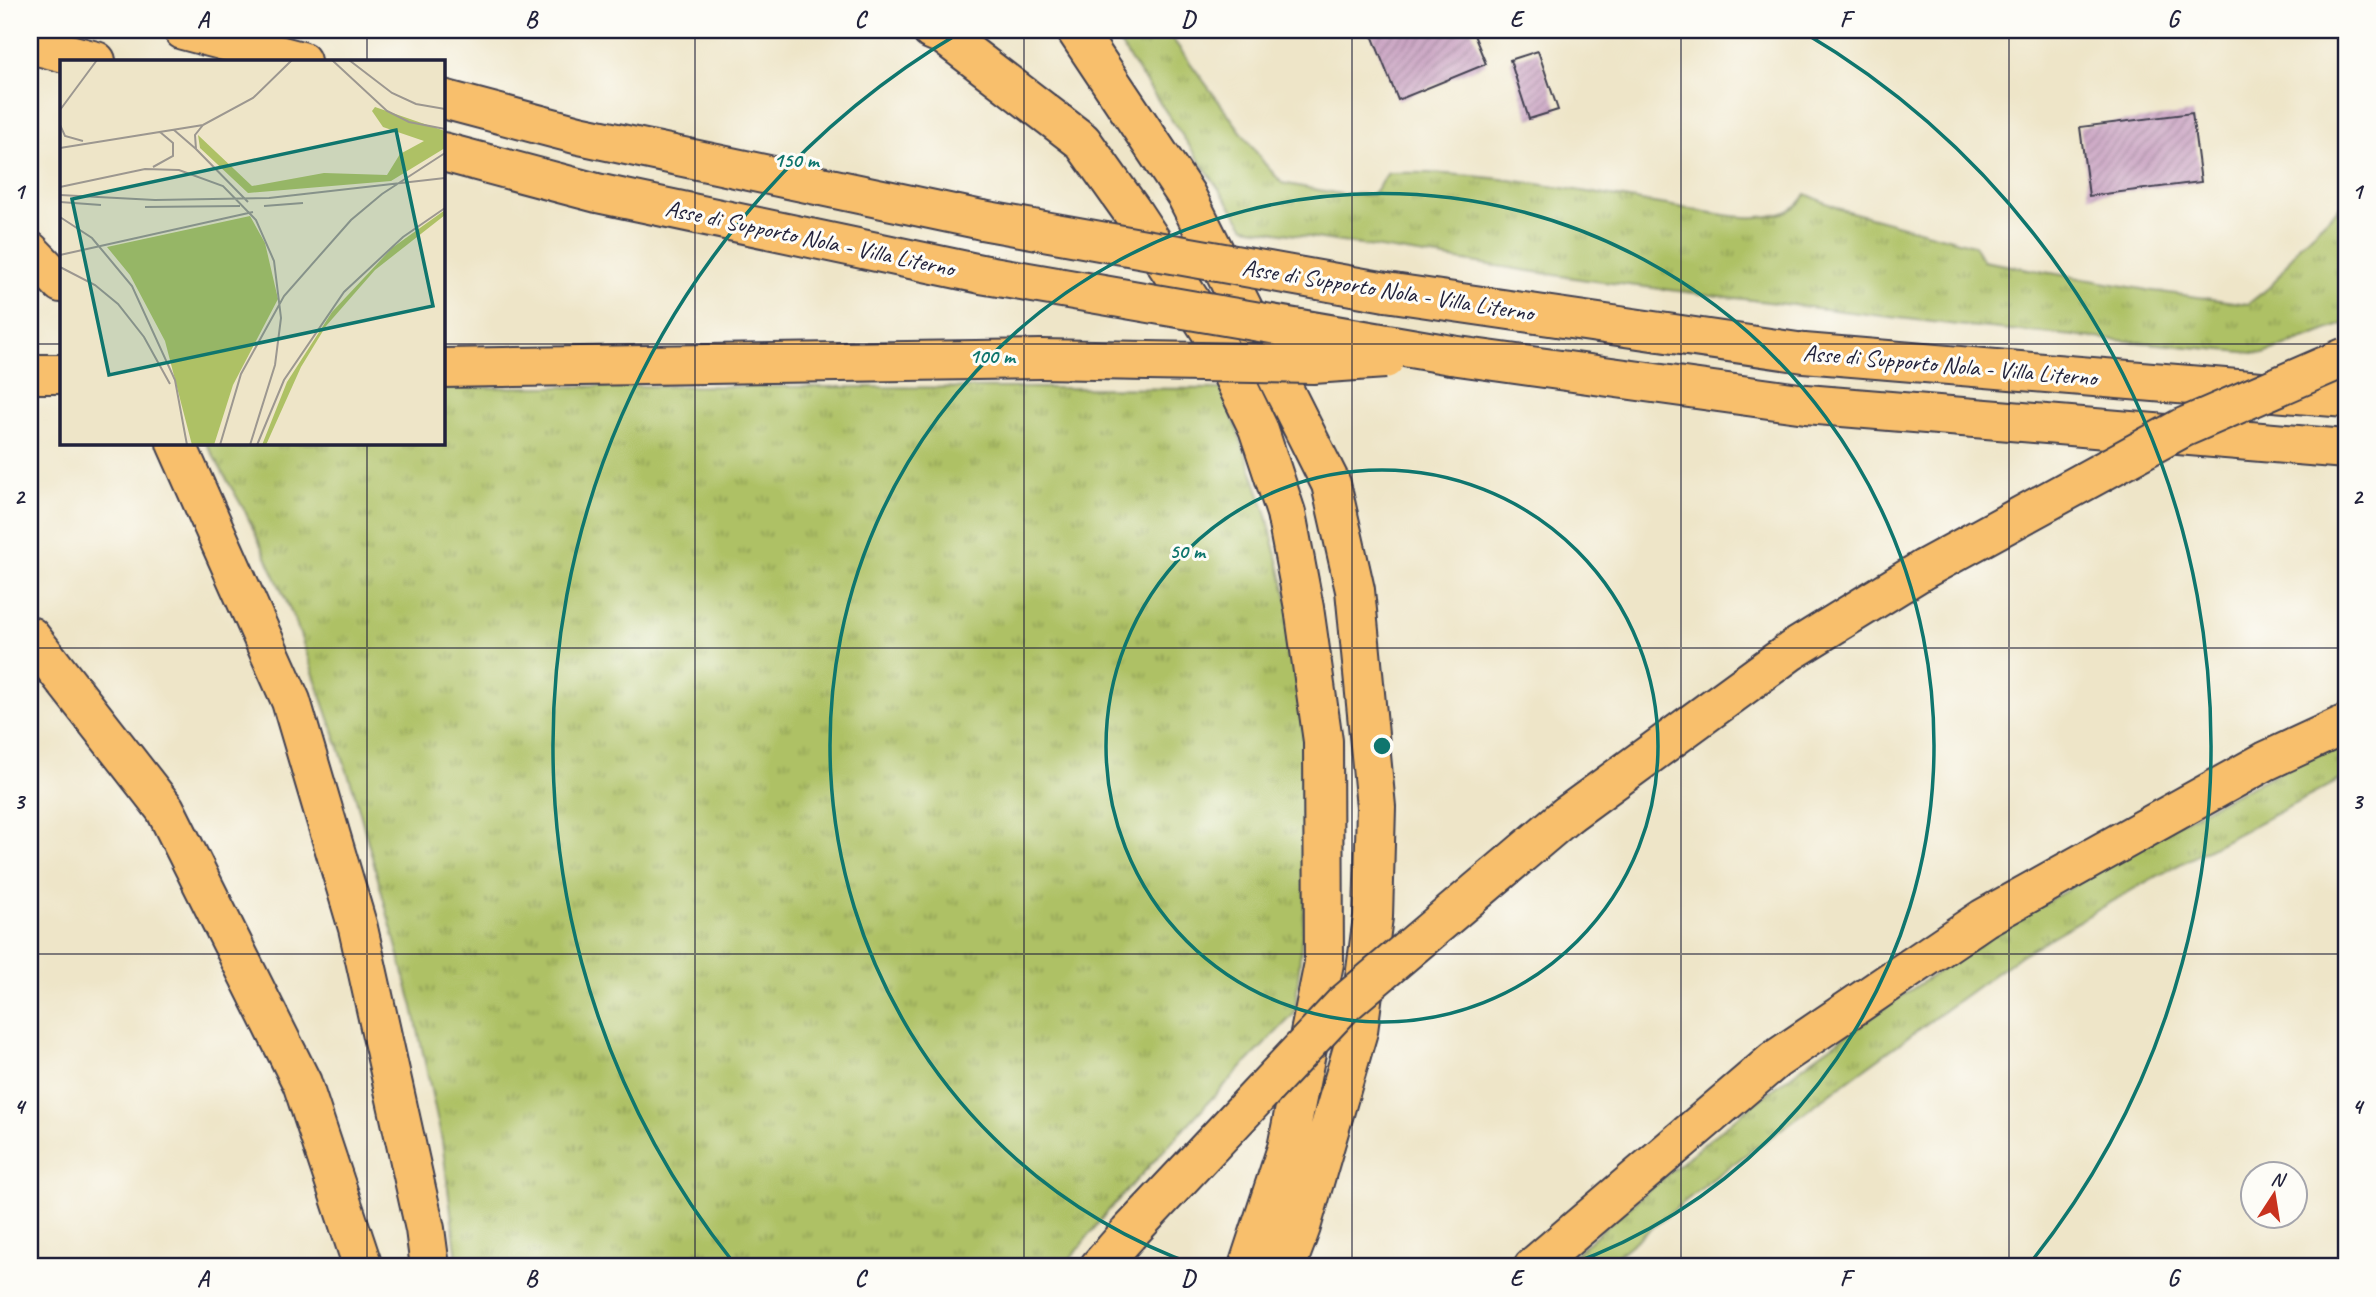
<svg xmlns="http://www.w3.org/2000/svg" width="2376" height="1297" font-family="Caveat,sans-serif">
<style>
.grass{fill:url(#grass-tufts);stroke:#687250;stroke-width:2}
.building{fill:url(#building-hatch)}
.lines{fill:none;stroke-linecap:round;stroke-linejoin:round}
.highway-casing{stroke:#413f50;stroke-width:42}
.highway{stroke:#f8bf6c;stroke-width:38}
.highway-bridge-casing{stroke:#413f50;stroke-width:42;stroke-linecap:butt}
.highway-bridge{stroke:#f8bf6c;stroke-width:38}
.grid{fill:none;stroke:#22223b;stroke-width:2;stroke-opacity:0.55}
.ring{fill:none;stroke:#0f766e;stroke-width:3.5}
.labels{text-anchor:middle;stroke-width:6;stroke-linejoin:round;paint-order:stroke}
.street-label{font-size:24px;fill:#22223b;stroke:#fdfcf7}
.inset-road{fill:none;stroke:#9c9790;stroke-width:2}
.view{fill:#0f766e;fill-opacity:0.15;stroke:#0f766e;stroke-width:3.5}
.inset-edge{fill:none;stroke:#22223b;stroke-width:3.5}
.centre{fill:#0f766e;stroke:#fdfcf7;stroke-width:3.5}
.ring-label{font-size:21px;text-anchor:middle;font-weight:bold;fill:#0f766e;stroke:#fdfcf7;stroke-width:6;stroke-linejoin:round;paint-order:stroke}
.neatline{fill:none;stroke:#22223b;stroke-width:2.5}
.grid-label{font-size:23px;text-anchor:middle;font-weight:bold;fill:#22223b}
</style>
<defs>
<pattern id="grass-tufts" width="24" height="20" patternUnits="userSpaceOnUse" patternTransform="scale(1.75)"><rect width="24" height="20" fill="#aec165"/><path d="M3 7l-1-3M5 7V3M7 7l1-3M15 17l-1-3M17 17v-4M19 17l1-3" fill="none" stroke="#8d9c54"/></pattern>
<pattern id="building-hatch" width="6" height="6" patternUnits="userSpaceOnUse" patternTransform="scale(1.75)"><rect width="6" height="6" fill="#c79fc0"/><path d="M-1 1l2-2M0 6l6-6M5 7l2-2" fill="none" stroke="#a1819d"/></pattern>
</defs>
<rect width="100%" height="100%" fill="#fdfcf7"/>
<filter id="ink" filterUnits="userSpaceOnUse"><feTurbulence type="fractalNoise" baseFrequency=".0143" numOctaves="2"/><feDisplacementMap in="SourceGraphic" scale="14" xChannelSelector="R" yChannelSelector="G"/><feConvolveMatrix kernelMatrix="1 2 1 2 8 2 1 2 1" color-interpolation-filters="sRGB"/></filter>
<filter id="wash" filterUnits="userSpaceOnUse"><feTurbulence type="fractalNoise" baseFrequency=".00686" numOctaves="4" result="noise"/><feDisplacementMap in="SourceGraphic" scale="28" xChannelSelector="R" yChannelSelector="G"/><feGaussianBlur stdDeviation="1.57" result="paint"/><feColorMatrix in="noise" values="0 0 0 0 0 0 0 0 0 0 0 0 0 0 0 0 0 1.4 0 .05"/><feComposite in="paint" operator="in"/></filter>
<g filter="url(#wash)">
<rect width="100%" height="100%" fill="#eee5c8"/>
<path class="grass" d="M1110,30H1166L1265,164L1282,183L1340,194L1372,195L1388,173C1479,170 1570,190 1660,204C1688,208 1717,216 1745,217C1767,218 1795,216 1806,194L1840,209L1974,245L1983,261L2147,290L2248,304L2272,285L2300,245L2346,201V323L2264,354L1957,325L1587,280L1245,227Z
M666,386L1223,389L1266,512L1288,601L1305,749L1307,880L1295,1013L1213,1097L1107,1212L1064,1267H458L442,1141L413,1007L354,791L295,620L246,513L206,443H443V388Z
M2346,741V777L2144,883L2021,955L1718,1175L1603,1267H1560C1641,1196 1723,1125 1810,1061C1926,976 2050,897 2175,825C2230,794 2289,768 2346,741Z"/>
<g id="blocks">
<path class="building" d="M1370,30H1472L1486,64L1398,100Z
M1538,51L1558,110L1529,119L1510,60Z
M2192,113L2201,182L2089,196L2080,127Z"/>
</g>
</g>
<g filter="url(#ink)">
<use href="#blocks" fill-opacity="0" stroke="#413f50" stroke-width="2"/>
<g class="lines">
<g class="highway-casing">
<path id="highway" d="M183,30L301,61
M931,30L945,36L1082,141L1131,210L1213,335L1258,428L1286,513L1304,608L1323,741L1324,963L1287,1148L1248,1267
M1076,30L1186,195L1331,484L1355,590L1376,807L1373,917L1358,1031L1301,1227L1286,1267
M30,44L96,61
M443,99L579,135L982,220
M443,152L597,193L981,274
M30,251L61,283
M1386,292L1804,353L2346,398
M1451,355L1806,404L2346,449
M443,368L1041,359
M30,374H61
M176,443L291,701L358,928L425,1229L430,1267
M30,636L165,809L302,1083L363,1267
M1567,815L1791,651L1924,569
M1099,1267L1128,1234
M1533,1267L1775,1060L1984,918L2266,761L2346,724"/>
</g>
<use href="#highway" class="highway"/>
<g class="highway-bridge-casing">
<path id="highway-bridge" d="M982,220L1386,292
M981,274L1451,355
M1041,359L1313,364L1385,359
M1924,569L2182,428L2346,357
M1128,1234L1344,1004L1567,815"/>
</g>
<use href="#highway-bridge" class="highway-bridge"/>
</g>
</g>
<path class="grid" d="M367,30V61M695,30V1267M1024,30V1267M1352,30V1267M1681,30V1267M2009,30V1267M30,344H61M443,344H2346M367,443V1267M30,648H2346M30,954H2346"/>
<g class="ring">
<circle cx="1382" cy="746" r="276"/>
<path d="M1198 1266A552 552 0 1 1 1566 1266"/>
<path d="M733 1262A829 829 0 0 1 961 32M1803 32A829 829 0 0 1 2031 1262"/>
</g>
<g class="labels">
<g class="street-label">
<text transform="translate(810 238) rotate(12)" y="8">Asse di Supporto Nola - Villa Literno</text>
<text transform="translate(1388 290) rotate(9)" y="8">Asse di Supporto Nola - Villa Literno</text>
<text transform="translate(1950 365) rotate(5)" y="8">Asse di Supporto Nola - Villa Literno</text>
</g>
</g>
<g transform="translate(60 60)">
<rect width="385" height="385" fill="#eee5c8"/>
<path d="M315,47L385,71V88L331,121L188,133L140,88L138,75L192,126L264,113L327,115L340,94L364,81L323,67L312,51ZM385,150V155L315,210L266,266L241,307L206,385H202L227,322L272,252L332,188ZM190,156L205,183L218,239L173,325L154,385H132L105,281L70,215L47,187Z" fill="#aec165"/>
<path class="inset-road" d="M272,0L327,51L349,62L385,69M289,0L332,33L356,44L385,49M0,50L37,0M0,65L5,76L23,81M143,65L135,75L136,89L188,142M114,70L136,89M0,88L143,65L193,38L232,0M93,107L113,96V83L100,72M0,127L85,109L119,110L163,126L196,160L214,201L221,258L215,305L190,385M0,135L95,140L209,138L385,118M0,142L41,145M204,146L243,143M85,147L180,146M0,157L32,178L72,226L115,320L127,385M0,195L193,152M0,207L35,225L58,244L84,277L110,324M160,385L181,314L224,236L291,160L322,134L385,93M197,385L224,320L284,232L343,177L385,148"/>
<path class="view" d="M336,70L373,246L49,315L12,139Z"/>
<rect width="385" height="385" class="inset-edge"/>
</g>
<circle cx="1382" cy="746" r="10" class="centre"/>
<g class="ring-label">
<text x="796" y="167">150 m</text>
<text x="992" y="363">100 m</text>
<text x="1187" y="558">50 m</text>
</g>
<rect width="2376" height="1297" fill="none" stroke="#fdfcf7" stroke-width="77"/>
<g transform="translate(2274 1195) rotate(12)"><circle r="33" fill="#fdfcf7" stroke="#a5a5ac" stroke-width="2"/>
<path d="M0-5L12 26L0 18L-12 26Z" fill="#c8321e"/>
<text y="-10" font-size="19" font-weight="bold" text-anchor="middle" fill="#22223b">N</text>
</g>
<rect x="38" y="38" width="2300" height="1220" class="neatline"/>
<g class="grid-label">
<text x="203" y="27">A</text>
<text x="531" y="27">B</text>
<text x="860" y="27">C</text>
<text x="1188" y="27">D</text>
<text x="1516" y="27">E</text>
<text x="1845" y="27">F</text>
<text x="2173" y="27">G</text>
<text x="19" y="199">1</text>
<text x="2357" y="199">1</text>
<text x="19" y="504">2</text>
<text x="2357" y="504">2</text>
<text x="19" y="809">3</text>
<text x="2357" y="809">3</text>
<text x="19" y="1114">4</text>
<text x="2357" y="1114">4</text>
<text x="203" y="1286">A</text>
<text x="531" y="1286">B</text>
<text x="860" y="1286">C</text>
<text x="1188" y="1286">D</text>
<text x="1516" y="1286">E</text>
<text x="1845" y="1286">F</text>
<text x="2173" y="1286">G</text>
</g>
</svg>
